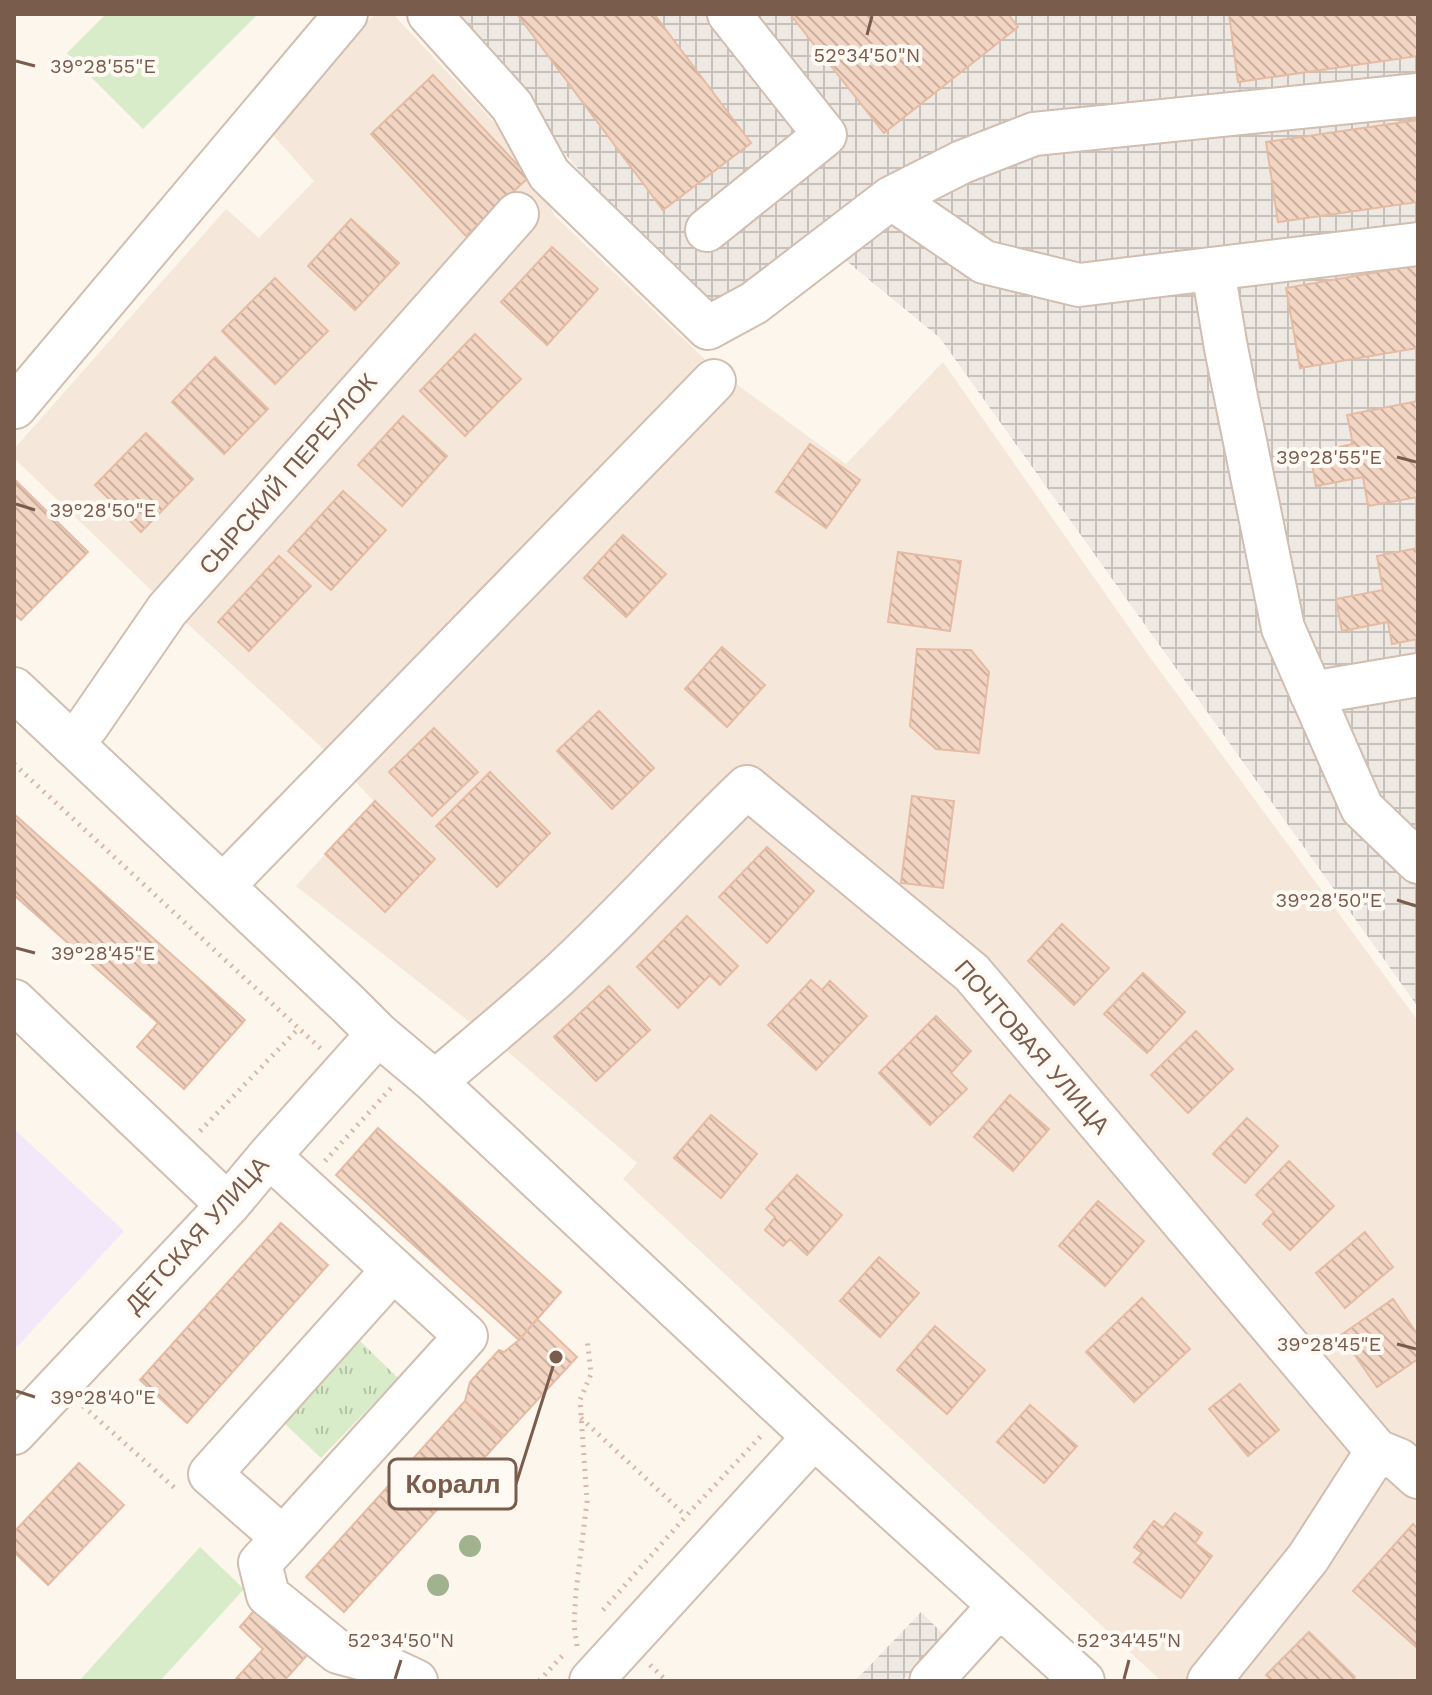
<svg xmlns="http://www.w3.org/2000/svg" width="1432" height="1695" font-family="'Work Sans',sans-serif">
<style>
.residential{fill:#f5e8da}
.industrial{fill:url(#industrial-grid)}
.education{fill:#f3e8fa}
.grass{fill:url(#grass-tufts)}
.garden{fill:#d8ecc9}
.building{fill:url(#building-back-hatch);stroke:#e6bba3;stroke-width:2}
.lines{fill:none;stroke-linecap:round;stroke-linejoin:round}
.minor-casing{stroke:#d1beb0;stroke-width:46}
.path{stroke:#d9b8a5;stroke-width:5;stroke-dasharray:2 6;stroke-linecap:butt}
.minor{stroke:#fff;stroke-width:42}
.tree{fill:#a0b28e}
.ticks{fill:none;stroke:#7a5c4d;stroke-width:3}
.labels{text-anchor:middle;stroke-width:8;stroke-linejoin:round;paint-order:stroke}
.street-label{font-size:24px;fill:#7a5c4d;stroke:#fffaf3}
.ticks-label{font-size:20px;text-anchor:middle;fill:#7a5c4d;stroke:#fffaf3;stroke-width:8;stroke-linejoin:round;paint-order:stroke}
.leader{fill:none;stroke:#7a5c4d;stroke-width:3}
.callout-dot{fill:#7a5c4d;stroke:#fffaf3;stroke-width:3}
.callout{fill:#fffaf3;stroke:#7a5c4d;stroke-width:3}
.callout-label{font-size:26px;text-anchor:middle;font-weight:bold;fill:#7a5c4d}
</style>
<defs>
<pattern id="industrial-grid" width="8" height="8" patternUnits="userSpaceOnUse" patternTransform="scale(2)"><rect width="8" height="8" fill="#efe9e4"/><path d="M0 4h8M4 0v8" fill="none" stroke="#c7c0bb"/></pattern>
<pattern id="grass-tufts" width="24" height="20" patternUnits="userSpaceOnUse" patternTransform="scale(2)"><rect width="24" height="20" fill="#d8ecc9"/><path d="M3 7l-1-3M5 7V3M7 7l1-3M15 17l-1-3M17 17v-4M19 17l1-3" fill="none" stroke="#b4c2a5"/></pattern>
<pattern id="building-back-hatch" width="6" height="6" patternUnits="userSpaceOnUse" patternTransform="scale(2)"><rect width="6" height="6" fill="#f3d5c3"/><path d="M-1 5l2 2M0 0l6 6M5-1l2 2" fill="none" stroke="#cab0a1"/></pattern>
</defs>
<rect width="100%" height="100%" fill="#fdf6ec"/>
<path class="residential" d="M377,14H393L508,137L539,176L554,215L713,367L846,464L943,362L1149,656L1418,1021V1681H1161L623,1179L637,1163L507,1051L296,886L374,801L332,757L151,590L14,458V449L226,209L259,238L314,181L265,126L355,29Z"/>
<path class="industrial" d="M442,14H1418V1007L940,338L816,236L705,313Z
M921,1612L945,1636L902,1681H855Z"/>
<path class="education" d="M14,1129L124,1231L14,1350Z"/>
<path class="grass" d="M360,1341L398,1378L321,1458L283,1422Z"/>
<path class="garden" d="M106,14H258L143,129L67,53Z
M200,1547L244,1589L160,1681H79Z"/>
<path class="building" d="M517,14H654L751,143L663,210Z
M790,14H1008L1018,27L884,133Z
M1229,14H1418V56L1238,82Z
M433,75L529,177L466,236L371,134Z
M1418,120V202L1278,222L1266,142Z
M351,219L399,263L355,310L308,266Z
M552,247L598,289L547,345L501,302Z
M1418,265V348L1300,368L1286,288Z
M275,278L328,331L275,384L222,331Z
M475,334L521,379L465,436L420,391Z
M215,357L268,409L224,454L172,402Z
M1418,401V497L1368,506L1363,477L1316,486L1310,453L1353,444L1347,415Z
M403,416L447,456L402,506L358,465Z
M146,433L193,479L141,532L95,485Z
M810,444L860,480L826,528L776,492Z
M14,479L88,552L21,620L14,614Z
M343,491L386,530L331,590L288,551Z
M623,535L666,574L626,617L584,578Z
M1418,548V639L1392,644L1388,622L1342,631L1336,599L1383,590L1377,556Z
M898,552L961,561L950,631L888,622Z
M279,556L311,586L249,651L218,622Z
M722,647L765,685L727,727L685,689Z
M917,649L971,650L989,672L979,753L936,749L910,726Z
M599,711L654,768L612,809L557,751Z
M434,728L478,772L432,816L389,772Z
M490,772L550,833L497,887L436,826Z
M912,796L954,801L943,888L901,883Z
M375,801L435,859L385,912L325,854Z
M14,814L245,1020L184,1089L137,1047L158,1023L14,895Z
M767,847L814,891L767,943L719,897Z
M687,916L738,966L720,985L710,975L678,1008L637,967Z
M1062,924L1109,968L1074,1005L1028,961Z
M1143,973L1185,1012L1147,1053L1104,1014Z
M811,980L822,990L830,981L867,1016L816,1070L768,1025Z
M609,986L650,1030L596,1081L554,1037Z
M936,1016L971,1051L951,1073L967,1089L930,1125L879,1073Z
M1196,1031L1233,1069L1188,1113L1151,1075Z
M1010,1095L1049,1129L1013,1171L974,1137Z
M711,1115L757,1154L721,1198L674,1158Z
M1247,1118L1278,1146L1245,1183L1213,1154Z
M378,1128L561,1292L519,1340L336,1175Z
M1289,1161L1334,1206L1290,1250L1263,1224L1274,1212L1256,1195Z
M797,1175L842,1215L807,1255L790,1239L783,1246L765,1230L775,1217L766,1209Z
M1098,1201L1144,1241L1105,1286L1059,1246Z
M281,1223L328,1265L187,1423L140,1380Z
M1365,1232L1393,1267L1345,1308L1316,1273Z
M879,1257L919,1293L880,1337L840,1301Z
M1142,1298L1190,1349L1134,1402L1086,1352Z
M1393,1299L1418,1335V1359L1377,1387L1341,1335Z
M537,1319L577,1357L504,1436L465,1401L470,1382L499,1350L504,1352L519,1340Z
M935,1326L985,1370L947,1414L897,1370Z
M1240,1384L1279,1430L1248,1456L1209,1409Z
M465,1401L504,1436L344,1612L306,1577Z
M1030,1405L1077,1446L1044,1483L997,1442Z
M79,1463L124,1505L48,1585L14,1552V1532Z
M1175,1513L1202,1533L1195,1543L1212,1556L1181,1598L1134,1562L1142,1553L1134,1547L1154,1521L1163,1528Z
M1413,1524L1418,1529V1645L1416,1647L1353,1591Z
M258,1606L309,1653L284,1681H234L263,1649L240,1627Z
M1309,1632L1355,1677L1351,1681H1272L1266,1675Z"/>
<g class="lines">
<g class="minor-casing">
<path id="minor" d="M429,14L512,106L549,174L708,328L754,303L891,198L984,262L1079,285L1418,244
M891,198L962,162L1034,134L1418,95
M707,230L825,135L729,14
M1213,270L1226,348L1283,628L1362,808L1418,862
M15,407L346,14
M14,689L349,1005L378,1034L435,1082L814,1437L1083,1681
M1311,693L1418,675
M72,744L87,726L167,610L517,214
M223,886L714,381
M14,1001L228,1205
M435,1082C477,1046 520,1011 560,974C625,914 683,848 747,787L972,973L1377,1451L1308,1558L1209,1681
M269,1156L466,1336L283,1538
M393,1270L210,1474L283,1538L260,1563L268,1595L338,1652L375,1662L416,1681
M14,1433L228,1205L269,1156L378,1034
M1377,1451L1399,1460L1418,1477
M591,1681L814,1437
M931,1681L999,1606"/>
</g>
<path class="path" d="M14,764L321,1049
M200,1131L299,1028
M325,1161L391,1088
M83,1406L177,1490
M581,1418L686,1516
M603,1610L686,1516L761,1436
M577,1646L574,1625L576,1592L587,1501L580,1400L591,1374L587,1338
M650,1665L667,1681
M539,1681L562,1656"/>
<use href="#minor" class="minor"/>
</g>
<g class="tree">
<circle cx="470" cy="1546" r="11"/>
<circle cx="438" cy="1585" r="11"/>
</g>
<path class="ticks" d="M867,35L872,16M16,61L35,66M1397,457L1416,462M16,504L35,510M1397,900L1416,906M16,948L35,953M1397,1344L1416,1349M16,1391L35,1397M395,1679L401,1660M1124,1679L1129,1660"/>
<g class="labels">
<g class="street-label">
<text transform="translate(288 474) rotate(-49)" y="8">СЫРСКИЙ ПЕРЕУЛОК</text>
<text transform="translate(1032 1047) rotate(49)" y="8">ПОЧТОВАЯ УЛИЦА</text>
<text transform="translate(197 1235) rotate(-48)" y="8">ДЕТСКАЯ УЛИЦА</text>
</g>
</g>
<g class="ticks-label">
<text x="867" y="62">52°34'50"N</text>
<text x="103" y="73">39°28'55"E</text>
<text x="1329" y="464">39°28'55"E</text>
<text x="103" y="517">39°28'50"E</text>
<text x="1329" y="907">39°28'50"E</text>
<text x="103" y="960">39°28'45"E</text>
<text x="1329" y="1351">39°28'45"E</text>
<text x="103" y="1404">39°28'40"E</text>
<text x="401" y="1647">52°34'50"N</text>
<text x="1129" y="1647">52°34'45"N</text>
</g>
<path class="leader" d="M556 1357L516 1484"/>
<circle class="callout-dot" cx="556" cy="1357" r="8"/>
<rect class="callout" x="389" y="1459" width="127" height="50" rx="8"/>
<g class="callout-label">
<text x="453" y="1493">Коралл</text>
</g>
<rect width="1432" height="1695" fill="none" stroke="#7a5c4d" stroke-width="32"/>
</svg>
